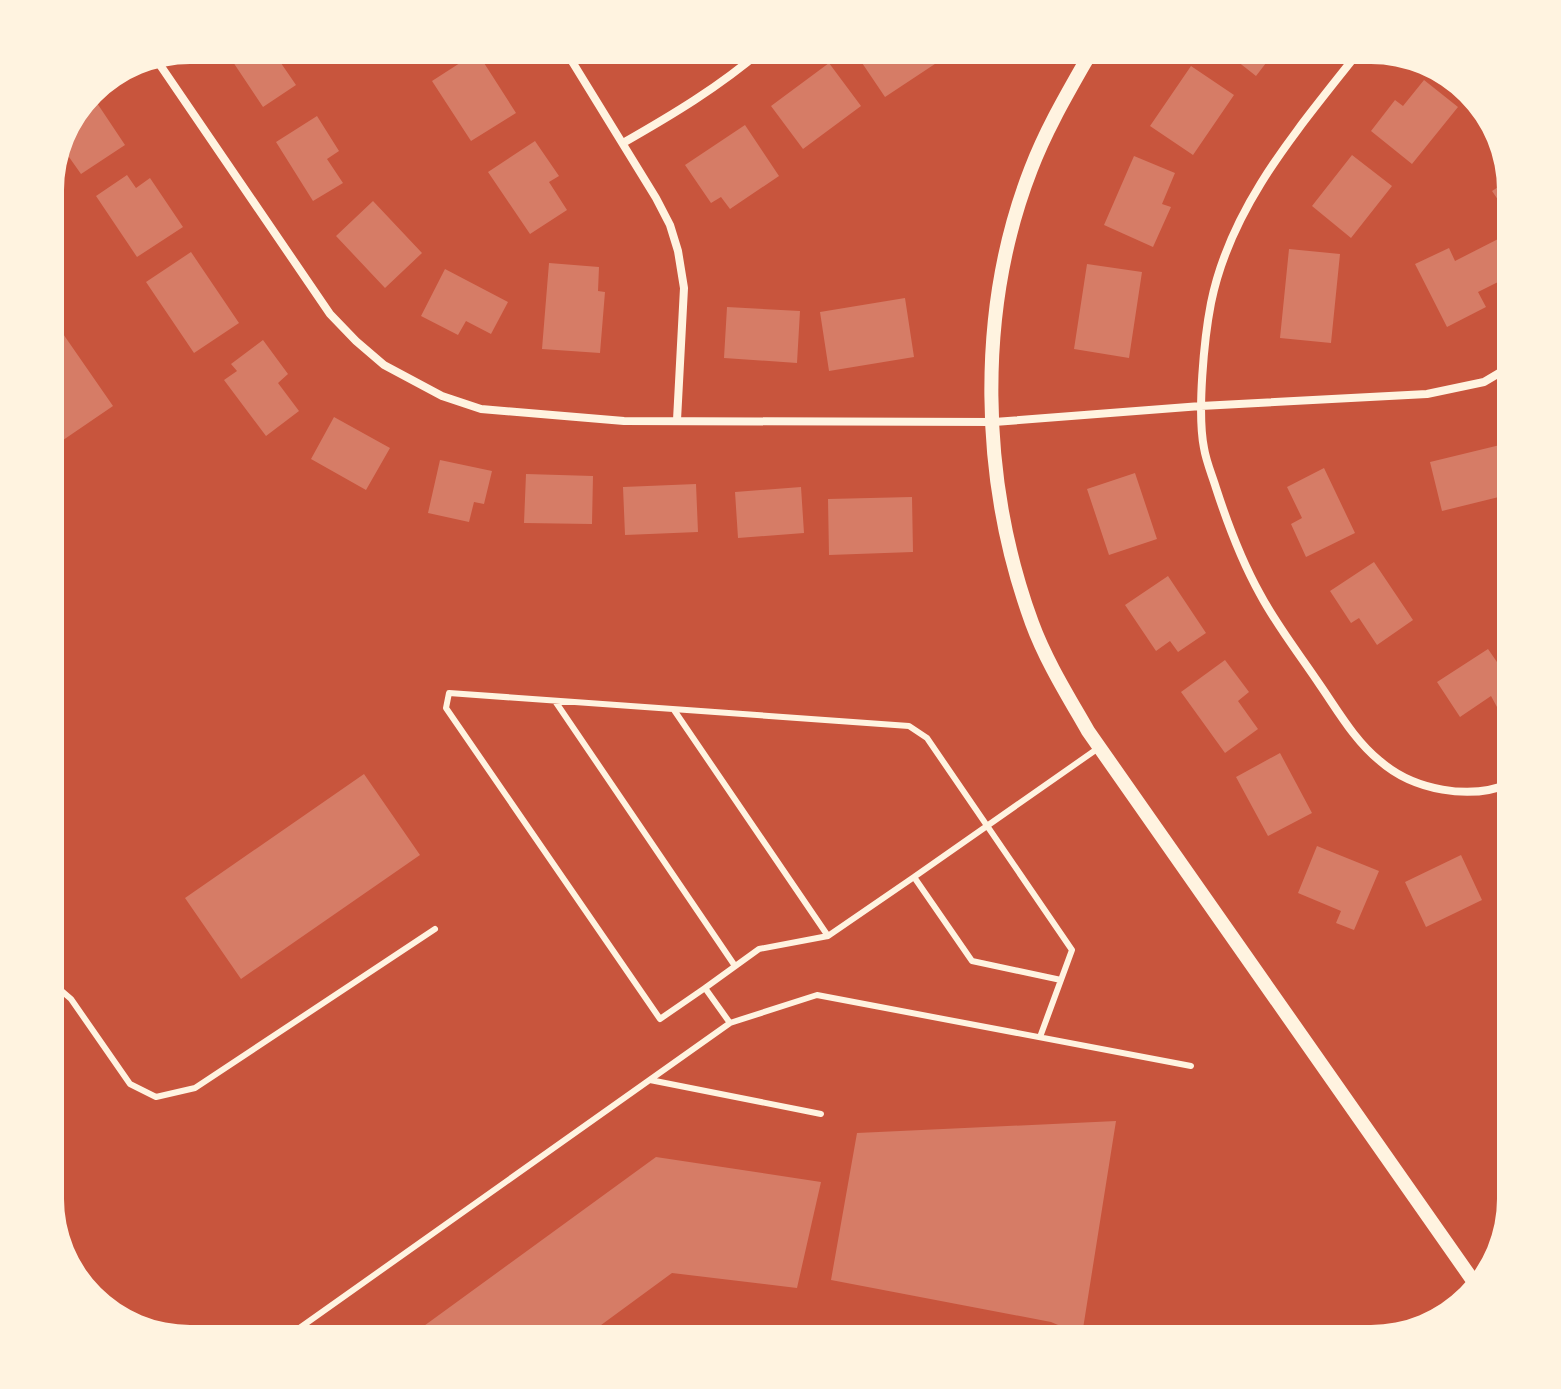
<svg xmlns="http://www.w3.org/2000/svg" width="1561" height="1389" font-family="'Playfair Display',serif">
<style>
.building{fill:#d67c66}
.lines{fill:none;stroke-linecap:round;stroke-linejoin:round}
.service{stroke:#fff3e0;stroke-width:6}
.minor{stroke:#fff3e0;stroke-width:8}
.tertiary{stroke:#fff3e0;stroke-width:14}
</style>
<rect width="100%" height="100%" fill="#c8553d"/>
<path class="building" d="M225,50H272L296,85L263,107Z
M862,50H944L947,56L885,97L856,54Z
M1223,50H1276L1256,76Z
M477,52L516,113L471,141L432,81Z
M829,63L861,106L803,149L771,106Z
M1191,66L1234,95L1193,155L1150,126Z
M1424,80L1458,107L1412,164L1371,131L1395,100L1403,106Z
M91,94L125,145L81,174L69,157L54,167L64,129Z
M317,116L339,151L327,159L343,183L313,201L276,142Z
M745,125L779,176L730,209L721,197L711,203L685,165Z
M535,141L559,176L549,182L567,210L530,234L488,172Z
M1352,155L1392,186L1351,238L1312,206Z
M1134,156L1175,173L1162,204L1171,207L1153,247L1104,225Z
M127,175L136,188L150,178L183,227L137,257L96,196Z
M1509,180L1511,190V219L1492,191Z
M373,201L422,253L385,288L336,236Z
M1504,236L1511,250V292L1504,279L1478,292L1486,307L1447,327L1415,264L1449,248L1455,261Z
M1289,249L1340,254L1331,343L1280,338Z
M191,252L239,323L194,353L146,282Z
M549,263L599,267L598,291L605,292L600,353L542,349Z
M1087,264L1142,272L1129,358L1074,349Z
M445,269L508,302L491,334L466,321L458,335L421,316Z
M905,298L914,357L829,371L820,312Z
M727,307L800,311L797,363L724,358Z
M50,315L113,406L50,449Z
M263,340L288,374L278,383L299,411L266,436L224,380L237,371L231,364Z
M334,417L390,448L366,490L311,459Z
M1500,445L1511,494L1442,511L1430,462Z
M440,460L492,471L484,504L474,502L469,522L428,513Z
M1324,468L1355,533L1306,557L1291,524L1302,518L1287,487Z
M1135,473L1157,539L1109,555L1087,489Z
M526,474L593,476L592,524L524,523Z
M696,484L698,532L625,535L623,487Z
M801,487L804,533L738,538L735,492Z
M912,497L913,552L829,555L828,499Z
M1374,562L1413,620L1377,645L1359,618L1351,623L1330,591Z
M1168,576L1206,633L1178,652L1170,641L1156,651L1125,605Z
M1488,649L1497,662L1511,653V698L1497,707L1491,696L1460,717L1437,682Z
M1225,660L1249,692L1238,701L1258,729L1225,753L1181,692Z
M1280,753L1312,813L1268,836L1236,777Z
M364,774L420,855L241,979L185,898Z
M1317,846L1379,871L1354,930L1336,923L1341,911L1298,893Z
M1461,855L1482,900L1426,927L1405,882Z
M1116,1121L1082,1335L1051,1322L831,1280L857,1133Z
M656,1157L821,1182L797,1288L672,1273L582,1339H406Z"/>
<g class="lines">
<path class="service" d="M555,701L735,966
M674,710L828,936
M1061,980L972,961L914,877L1097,749
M50,981L71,999L130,1084L156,1097L195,1088L435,929
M705,988L759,949L828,936L914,877
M730,1023L705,988L660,1019L446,708L449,693L909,726L927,738L1072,950L1040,1037
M650,1080L821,1114
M887,1334L890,1339
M284,1339L730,1023L817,995L1191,1066"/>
<path class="minor" d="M565,50L656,198L670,225L678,251L684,288L677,420
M1360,50C1300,127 1231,204 1211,303C1204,339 1197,413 1204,448C1206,461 1212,475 1216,488C1228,525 1241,560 1260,594C1277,626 1300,655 1320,685C1338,711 1355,741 1380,761C1413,790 1470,801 1511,783
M158,62L330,314L356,341L384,365L442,396L481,409L624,421L994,422L1201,406L1427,394L1484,382L1511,366
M623,143C672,115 719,87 762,50"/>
<path class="tertiary" d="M1092,50C1070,89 1047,127 1031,169C976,310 980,481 1032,623C1046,661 1068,696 1088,731L1476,1285"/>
</g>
<path d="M0 0H1561V1389H0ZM190 64H1371A126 126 0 0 1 1497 190V1199A126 126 0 0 1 1371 1325H190A126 126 0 0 1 64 1199V190A126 126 0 0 1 190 64Z" fill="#fff3e0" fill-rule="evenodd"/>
</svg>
